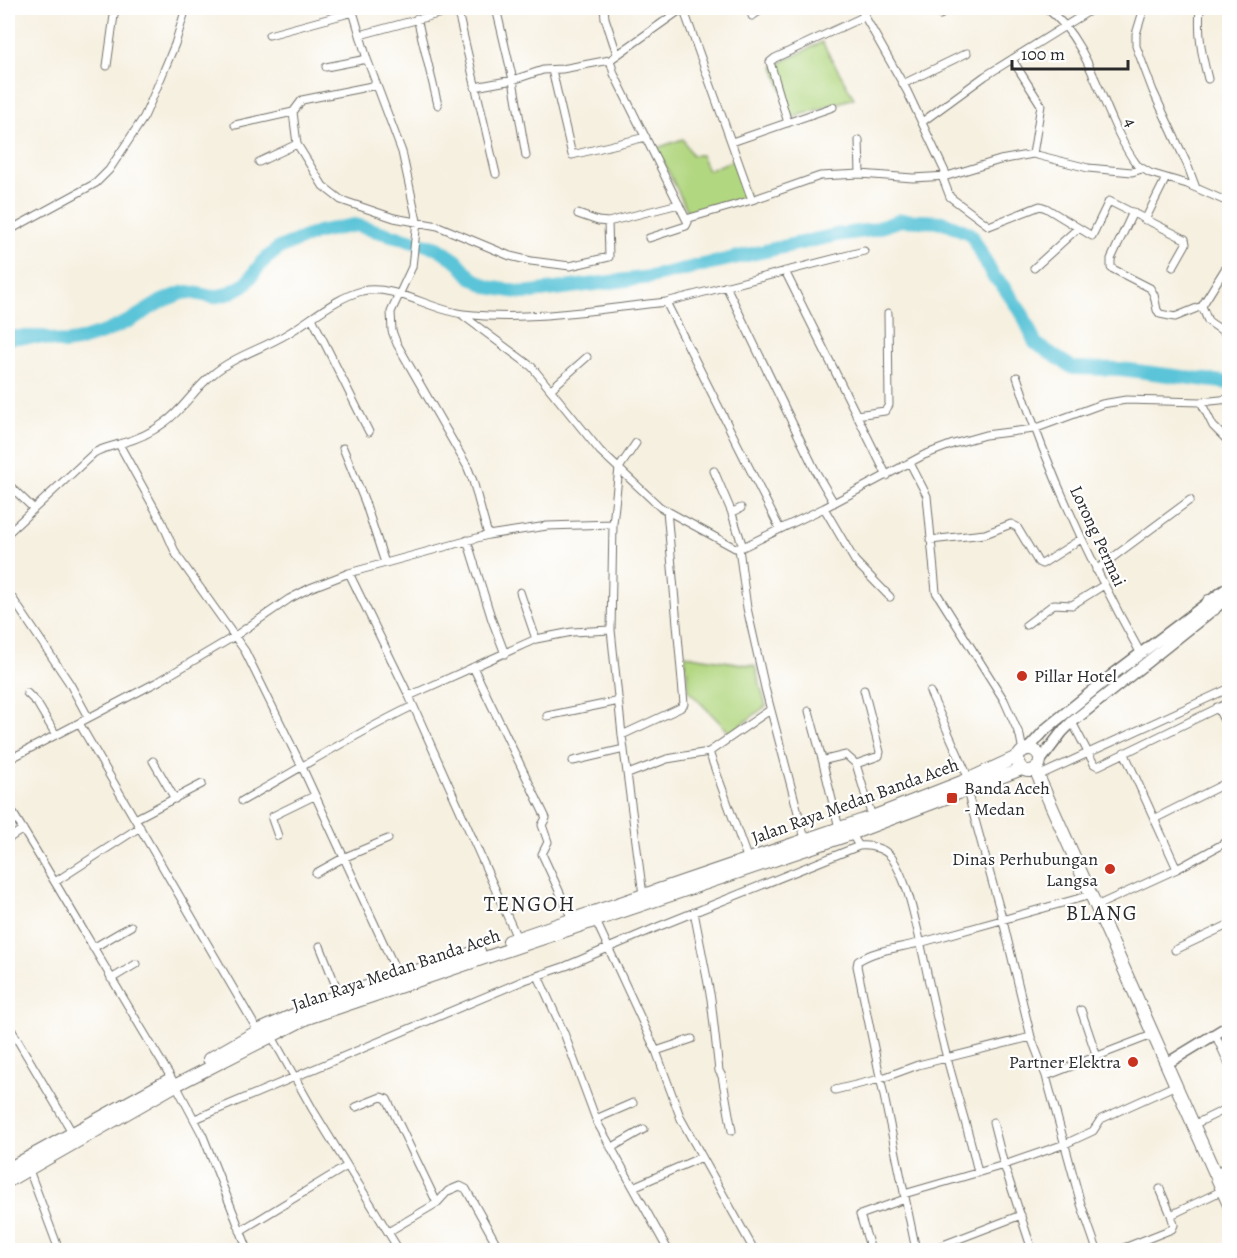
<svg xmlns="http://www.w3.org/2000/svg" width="1237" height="1258" font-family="Alegreya,serif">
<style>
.green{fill:#b2d781;stroke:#6e8156;stroke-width:1.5}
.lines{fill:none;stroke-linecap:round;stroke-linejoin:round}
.river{stroke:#5cc4d8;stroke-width:14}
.street-casing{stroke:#72706a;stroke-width:9}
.secondary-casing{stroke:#72706a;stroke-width:13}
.primary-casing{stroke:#72706a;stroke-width:13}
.highway-casing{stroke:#72706a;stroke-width:14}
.street{stroke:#fff;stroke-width:7}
.secondary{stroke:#fff;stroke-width:10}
.primary{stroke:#fff;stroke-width:10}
.highway{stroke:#fff;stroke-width:12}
.poi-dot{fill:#c8321e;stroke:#fff;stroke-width:2}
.labels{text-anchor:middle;stroke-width:4.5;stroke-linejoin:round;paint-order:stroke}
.street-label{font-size:18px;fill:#2b2b2b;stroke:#fff}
.poi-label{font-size:18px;fill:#2b2b2b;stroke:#fff;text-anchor:start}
.quarter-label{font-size:21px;letter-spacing:1.5px;fill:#2b2b2b;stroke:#fff}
</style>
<rect width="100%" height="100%" fill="#fff"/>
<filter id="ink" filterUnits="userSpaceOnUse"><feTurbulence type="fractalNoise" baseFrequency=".0167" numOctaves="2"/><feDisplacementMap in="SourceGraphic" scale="12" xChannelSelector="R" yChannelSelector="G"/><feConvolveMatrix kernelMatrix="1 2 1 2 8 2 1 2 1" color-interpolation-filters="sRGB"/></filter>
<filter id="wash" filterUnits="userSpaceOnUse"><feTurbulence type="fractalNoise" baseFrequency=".008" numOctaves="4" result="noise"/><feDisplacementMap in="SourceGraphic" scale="24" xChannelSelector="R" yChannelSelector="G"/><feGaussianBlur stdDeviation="1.35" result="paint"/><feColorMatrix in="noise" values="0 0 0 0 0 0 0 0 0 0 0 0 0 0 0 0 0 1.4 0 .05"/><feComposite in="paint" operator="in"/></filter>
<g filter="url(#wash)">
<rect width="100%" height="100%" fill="#f6f0e0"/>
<path class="green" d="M822,42L854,98L791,118L774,66Z
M683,139L692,155H701L708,170L734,160L748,197L689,214L657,148Z
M685,655L755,666L766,706L730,733L689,691Z"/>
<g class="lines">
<path class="river" d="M8,339L12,337H43L64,343L77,341L105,332L131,320L162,301L182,293L189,292L213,297L227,294L246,284L262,262L279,248L318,232L355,225L438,248L457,261L471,277L488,287L524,293L650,277L836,235L872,230L901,220L943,222L967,232L972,236L993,276L1003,286L1023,315L1035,343L1073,368L1121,369L1230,383"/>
</g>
</g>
<g filter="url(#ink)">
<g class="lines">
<g class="street-casing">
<path id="street" d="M352,8L367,59L402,152L417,221L412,267L391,312L392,331L397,344L467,466L473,481L488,535
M457,8L496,174
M496,8L513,80L526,156
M604,8L605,18L617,54
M683,8L610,60L614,74L686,219L752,200L820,176L860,174L913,178L947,176L1000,160L1033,154L1088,168L1132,172L1142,169
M683,8L752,200
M860,8L907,91L947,176
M1046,8C1093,42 1103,119 1137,165L1150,173L1187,184L1230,203
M1144,8L1136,34V46L1153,91L1187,164L1196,188
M1200,8C1198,35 1201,52 1208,79
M940,15L950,8
M752,16L764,8
M417,18L438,105
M269,35L353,12
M360,35L460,8
M1012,59L1041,105L1033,154
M107,66L115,8
M326,67L367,59
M552,70L572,155L646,137
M903,84L967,53
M377,85L302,100L293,112L297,144L323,186L341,200L394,218L438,226L510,256L531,261L570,266L609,257L608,222
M475,87L513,80L543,70L562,69L610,60
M922,122L985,76L1094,8
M788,123L770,62L775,58L865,16
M235,125L293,112
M859,140L860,174
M732,142L833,107
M259,162L297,144
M942,176L950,197L989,226L1040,206L1046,208L1092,236L1109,201L1185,239L1186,244L1173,267
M1133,212L1111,259V268L1150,288L1154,295L1157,310L1160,314L1175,317L1202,306L1230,261
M578,214L598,221L608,222L679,204
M1145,220L1166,178
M8,231L96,183L109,170L144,117L155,92L175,44L186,8
M649,238L686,226L688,222L686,219
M1034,268L1078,228
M785,271L887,476
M726,286L816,472L834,503
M1202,306L1208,321L1230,336
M461,314L532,367L600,451L660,507L735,548L743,547L824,508L924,455L953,444L985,435L1034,429L1102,404L1126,400L1201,402L1230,399
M312,318L369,432
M1017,377C1049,474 1092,566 1141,654
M551,389L587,357
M1201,402L1213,426L1230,443
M856,415L885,411L889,405L888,313
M636,443L619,468L613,524L611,630L622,735L643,895
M119,444L162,522L176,554L245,651L302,767L399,977
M343,448L365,502L385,563
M910,463L927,496L936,592L1004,700L1020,736L1023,751
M714,471L732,513
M8,484L33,508
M741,508L733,512L732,514L743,547
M824,508L855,561L890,597
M780,529L666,302L864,251
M8,533L94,453C102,448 110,447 119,444C135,440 151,433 164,423C183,410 194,389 212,375C234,356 262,349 287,334C311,320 335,298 362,291C393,284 431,310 463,314C530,322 599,309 666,302
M467,540L492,620L505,654
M930,540L985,534L1011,524L1017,527L1038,562L1042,564L1081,539
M739,548L747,608L765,688L805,839
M1096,570L1190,500
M349,573L409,696L517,938
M520,592L536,639
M13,599L70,684L88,717
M1026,625L1054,604L1072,605L1104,585
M473,667L546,818L542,825L548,842L542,854L572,919
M864,690L880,752L879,756L856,764L872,817
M930,692L969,779
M27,693L37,703L56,735
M409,696L536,639L572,632L611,630
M1217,707L1230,732
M809,711L822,759L825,760L846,755L856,764
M547,716L619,701
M1072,722L1094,764L1098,766L1230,702
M79,723L258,1031
M622,735L680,708L684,704L667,510
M1124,752L1177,869
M822,759L839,828
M8,760L161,680L235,636L289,599L310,588L349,573L488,535L547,526L613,524
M153,761L175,799
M573,761L624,749
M628,774L667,759L709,752
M1038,776L1230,688
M967,791L1003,921L1031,1037L1046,1076L1081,1204L1097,1250
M242,801C299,769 354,734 413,706
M8,805C64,895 116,988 172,1079
M135,819L202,784
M1154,819L1230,781
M851,833L859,846C870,845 885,848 892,858C907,881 913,911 919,936C928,977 936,1018 947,1058C957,1097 970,1134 978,1173
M278,836L272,819L273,816L314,796
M8,839L23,829
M748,860L709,752L770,710
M316,873L343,858L388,839
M55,882L140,827
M1096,906L1177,869L1230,840
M694,912L711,999L719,1071L722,1076L732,1131
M596,921L656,1051L681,1119L754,1250
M320,946L340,996
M93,948L131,926
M1175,950L1230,924
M538,976L564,1033L597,1122L668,1250
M111,979L136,964
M1081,1010L1097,1057
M8,1024L72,1132
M1215,1034L1230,1067
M271,1035L313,1110L399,1250
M656,1051L692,1039
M1046,1076L1152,1035
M176,1085L203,1136L248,1250
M835,1090L880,1079L918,1065L1031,1037
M356,1107L381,1097L387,1099L437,1203
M195,1119L525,980L566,966L660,926L859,846
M596,1119L633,1103
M993,1122L1004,1165L1032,1250
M1193,1125L1230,1107
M611,1148L644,1129
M29,1170L59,1250
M1213,1173L1230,1166
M633,1187L702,1157
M1160,1189L1171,1215
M904,1194L1004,1165L1065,1144L1093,1131L1101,1119L1174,1086
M240,1231L347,1166
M388,1232L437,1203L448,1191L460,1186L466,1189L496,1243
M871,1250L860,1215L905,1199
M916,1250L857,966L858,961C877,949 901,948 923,942C979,926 1035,911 1091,895
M930,1250L1021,1215
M1119,1250L1172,1229L1174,1225L1171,1215L1221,1191"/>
</g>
<g class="secondary-casing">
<path id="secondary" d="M1166,1064L1230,1025"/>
</g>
<g class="primary-casing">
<path id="primary" d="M1027,750L1047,728L1111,676L1230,586
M1040,761L1062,732L1072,722L1230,596"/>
</g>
<g class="highway-casing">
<path id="highway" d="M1209,601L1214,609
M1018 760a11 11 0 1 1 22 0a11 11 0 1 1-22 0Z
M1035,769L1230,1207
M509,941L872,817L969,779L1019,756
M209,1059L258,1031L329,999L479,951
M8,1169L169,1080
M8,1181L176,1085L307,1018L851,834L1022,769"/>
</g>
<use href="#street" class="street"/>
<use href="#secondary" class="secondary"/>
<use href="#primary" class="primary"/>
<use href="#highway" class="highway"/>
</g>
</g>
<g class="poi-dot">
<circle cx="1022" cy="676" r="6"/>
<rect x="946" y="792" width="12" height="12" rx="3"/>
<circle cx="1110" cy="869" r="6"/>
<circle cx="1133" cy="1062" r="6"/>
</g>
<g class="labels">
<g class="street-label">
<text transform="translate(1131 122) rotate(64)" y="6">4</text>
<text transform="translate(1098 536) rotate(65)" y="6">Lorong Permai</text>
<text transform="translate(855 801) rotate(-20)" y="6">Jalan Raya Medan Banda Aceh</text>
<text transform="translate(396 970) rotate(-19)" y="6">Jalan Raya Medan Banda Aceh</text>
</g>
<g class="poi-label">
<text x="1034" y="682">Pillar Hotel</text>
<text x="964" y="794">Banda Aceh<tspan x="964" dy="21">- Medan</tspan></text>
<text x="1098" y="865" text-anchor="end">Dinas Perhubungan<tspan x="1098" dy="21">Langsa</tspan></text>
<text x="1121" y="1068" text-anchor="end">Partner Elektra</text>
</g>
<g class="quarter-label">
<text x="530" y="911">TENGOH</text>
<text x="1102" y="920">BLANG</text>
</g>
</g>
<rect width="1237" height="1258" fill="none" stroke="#fff" stroke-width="30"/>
<path d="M1012 60v9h116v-9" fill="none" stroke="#2b2b2b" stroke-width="3"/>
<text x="1021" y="60" font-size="18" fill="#2b2b2b" stroke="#ffffff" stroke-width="4.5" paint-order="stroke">100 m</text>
</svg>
